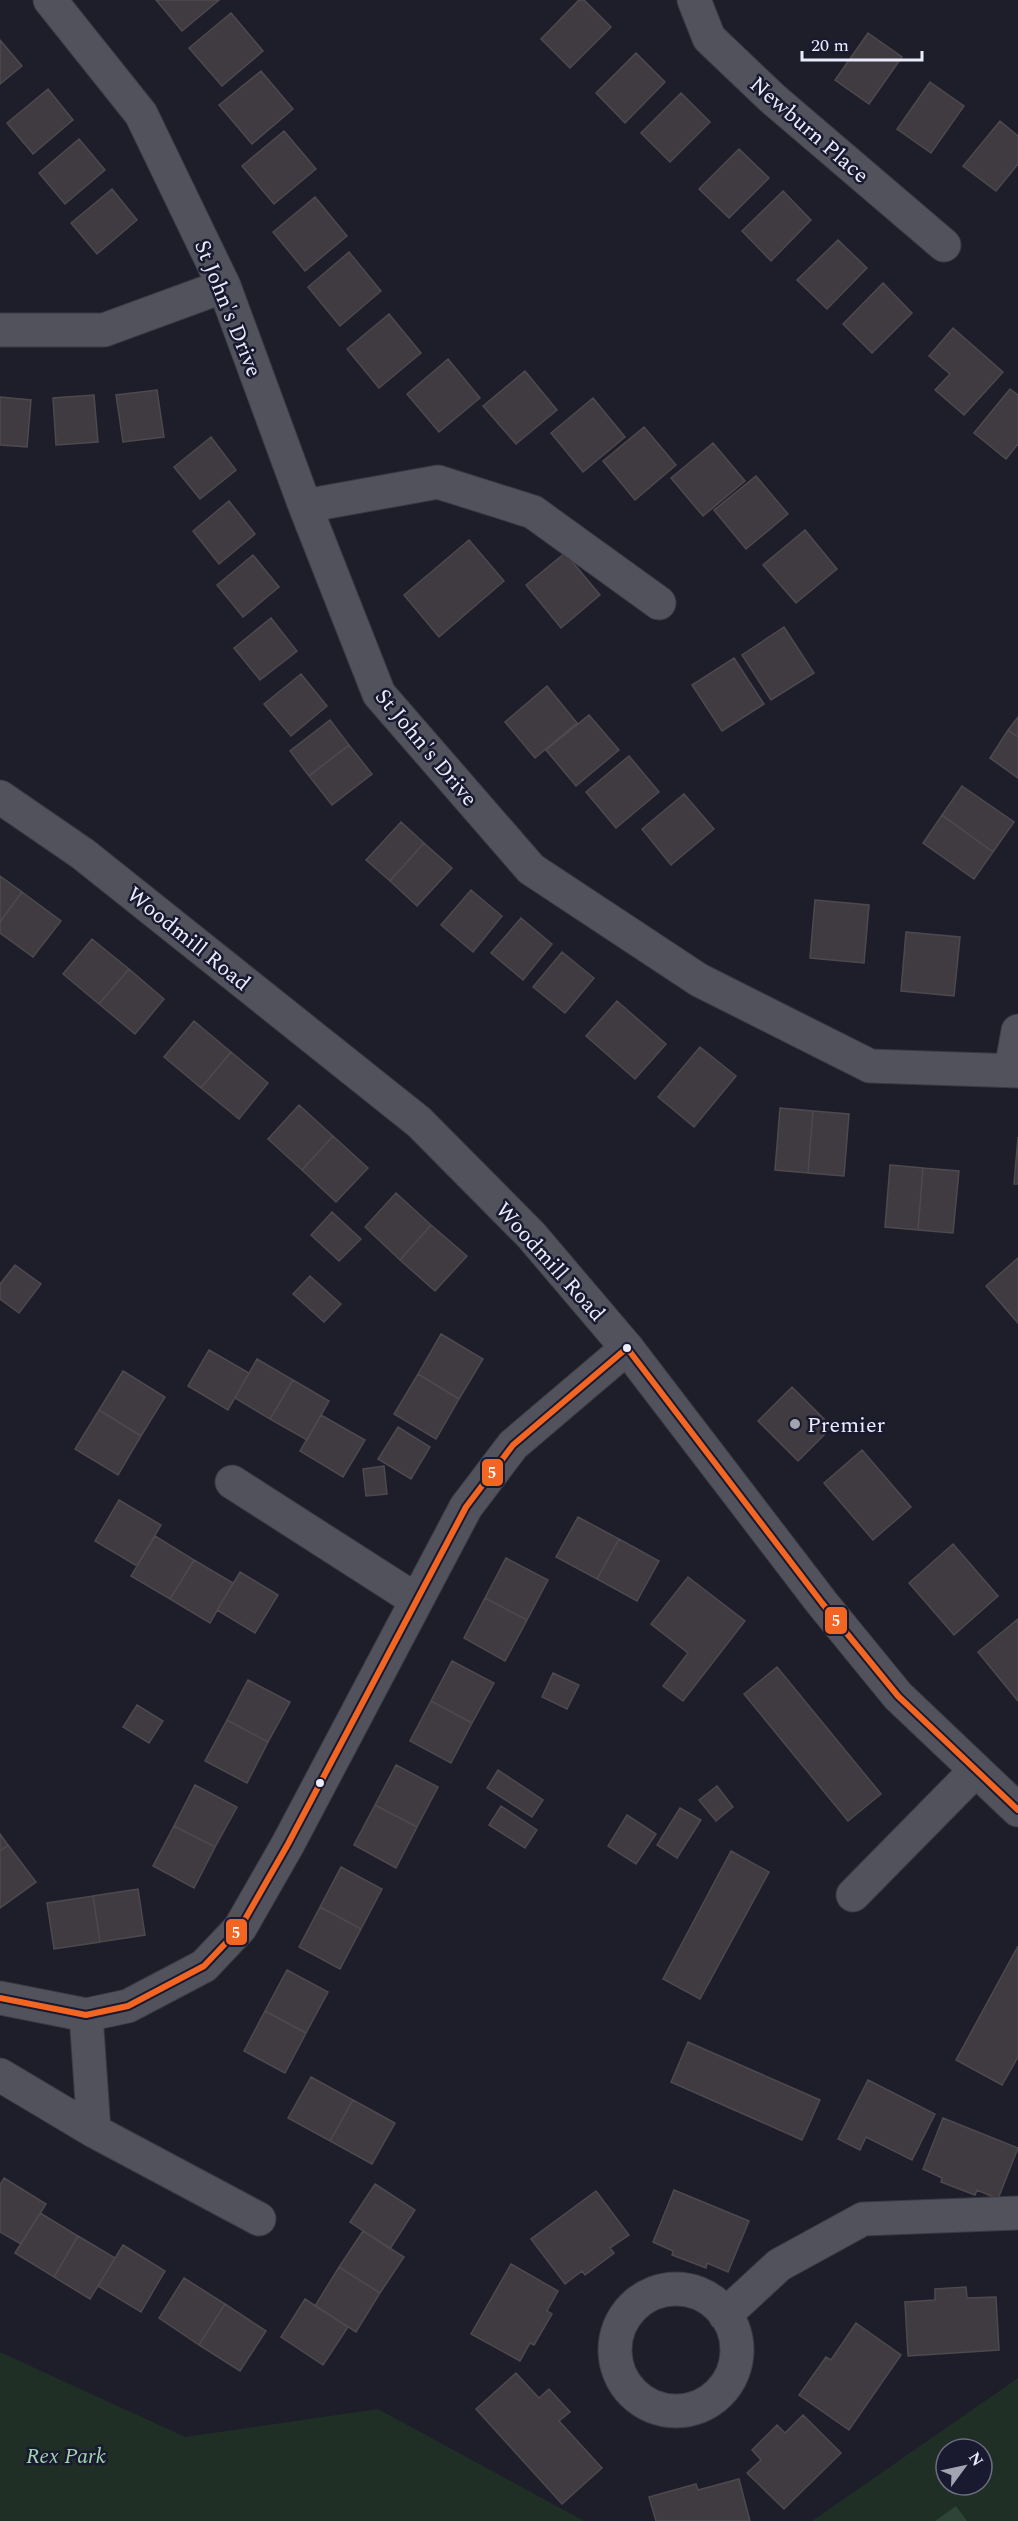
<svg xmlns="http://www.w3.org/2000/svg" width="1018" height="2521" font-family="Spectral,serif">
<style>
.green{fill:#1f2f25;fill-rule:evenodd}
.forest{fill:#2e4435}
.building{fill:#403b41;stroke:#4e494e;stroke-width:1.5}
.lines{fill:none;stroke-linecap:round;stroke-linejoin:round}
.minor-casing{stroke:#3a3a44;stroke-width:35}
.tertiary-casing{stroke:#3a3a44;stroke-width:35}
.minor{stroke:#51525c;stroke-width:33}
.tertiary{stroke:#51525c;stroke-width:33}
.bus-1-casing{stroke:#19192f;stroke-width:10}
.bus-1{stroke:#f26522;stroke-width:6}
.bus-dot{fill:#eaecfb;stroke:#19192f;stroke-width:2}
.poi-dot{fill:#a3a4b2;stroke:#19192f;stroke-width:2}
.labels{text-anchor:middle;stroke-width:5;stroke-linejoin:round;paint-order:stroke}
.street-label{font-size:22px;fill:#eaecfb;stroke:#19192f}
.poi-label{font-size:22px;fill:#eaecfb;stroke:#19192f;text-anchor:start}
.park-label{font-size:22px;font-style:italic;fill:#a1d4ae;stroke:#19192f}
.line-badge{stroke:#19192f;stroke-width:2}
.badge-label{font-size:16px;text-anchor:middle;font-weight:bold;fill:#fff}
</style>
<rect width="100%" height="100%" fill="#1e1e2a"/>
<path class="green" d="M0,2352L185,2437L378,2409L584,2521H0Z
M1018,2378V2521H812ZM946,2449H982V2485H946Z"/>
<path class="forest" d="M956,2506L967,2521H935Z"/>
<path class="building" d="M156,0H219L182,31Z
M579,0H584L611,27L570,68L541,39Z
M231,13L263,51L222,86L189,48Z
M868,33L902,57L869,104L835,80Z
M0,40L22,66L0,84Z
M636,53L665,82L625,123L596,93Z
M261,71L293,109L252,144L219,105Z
M930,82L964,106L931,153L897,129Z
M48,89L73,120L33,154L7,123Z
M681,93L710,122L670,162L641,133Z
M1000,121L1018,136V164L996,191L963,166Z
M284,131L316,169L274,204L242,166Z
M79,139L105,170L65,204L39,173Z
M739,149L769,178L729,218L699,189Z
M112,189L137,220L97,254L71,223Z
M783,191L811,220L771,261L742,231Z
M315,197L347,236L305,271L273,232Z
M838,240L867,268L827,309L797,280Z
M349,252L381,291L340,326L308,287Z
M883,283L912,313L872,353L843,324Z
M389,314L421,353L379,388L347,349Z
M953,328L1003,372L964,415L935,390L950,374L929,356Z
M448,359L480,398L439,432L407,394Z
M525,371L557,410L516,444L483,406Z
M1010,389L1018,395V444L1006,459L974,433Z
M157,390L164,437L123,442L116,395Z
M94,395L98,442L56,445L53,398Z
M0,397L31,400L27,447L0,445Z
M593,398L625,437L583,472L551,433Z
M644,427L676,465L635,500L603,461Z
M211,437L236,470L200,499L174,467Z
M713,443L745,481L703,516L671,478Z
M756,476L788,514L746,549L714,510Z
M229,501L255,534L219,564L193,531Z
M805,530L837,569L796,603L763,565Z
M469,540L504,581L439,637L404,595Z
M565,553L600,595L561,628L526,585Z
M253,555L279,587L243,617L217,585Z
M271,618L297,651L260,680L234,648Z
M784,627L814,673L771,700L742,655Z
M734,658L764,704L722,731L692,685Z
M301,674L327,706L291,736L264,704Z
M547,686L577,723L535,758L505,722Z
M589,715L619,750L576,786L546,750Z
M1018,717V737L1008,730Z
M330,720L349,745L309,776L290,751Z
M1008,730L1018,737V778L990,758Z
M349,745L372,774L332,805L309,776Z
M629,756L659,792L616,828L586,792Z
M962,786L1014,822L993,852L942,815Z
M684,794L714,829L671,865L642,829Z
M942,815L993,852L974,879L923,843Z
M401,822L424,843L390,881L366,860Z
M424,843L452,868L417,906L390,881Z
M0,876L22,892L0,922Z
M471,890L502,916L473,952L441,925Z
M22,892L61,921L33,957L0,933V922Z
M815,900L869,905L864,963L810,958Z
M521,918L552,944L523,980L491,953Z
M906,932L960,937L954,996L901,991Z
M92,939L129,969L99,1004L63,974Z
M562,952L594,978L565,1013L533,987Z
M129,969L164,999L135,1034L99,1004Z
M617,1001L666,1044L635,1079L586,1036Z
M194,1021L231,1052L201,1088L164,1057Z
M700,1047L736,1076L694,1127L658,1097Z
M231,1052L268,1083L239,1119L201,1088Z
M299,1105L333,1136L302,1170L268,1139Z
M780,1108L813,1111L808,1173L775,1170Z
M813,1111L849,1114L844,1176L808,1173Z
M333,1136L368,1168L336,1202L302,1170Z
M1018,1137V1184H1014Z
M890,1165L923,1168L918,1230L885,1227Z
M923,1168L959,1171L953,1233L918,1230Z
M396,1193L431,1225L400,1260L365,1227Z
M332,1212L361,1239L339,1261L311,1235Z
M431,1225L467,1256L435,1291L400,1260Z
M1018,1258V1323L986,1286Z
M15,1265L41,1284L19,1313L0,1299V1284Z
M310,1276L341,1304L324,1322L293,1294Z
M441,1334L483,1359L459,1399L418,1374Z
M209,1350L249,1373L228,1410L188,1386Z
M257,1359L293,1380L270,1419L235,1398Z
M123,1371L165,1397L141,1436L99,1410Z
M418,1374L459,1399L436,1439L394,1414Z
M293,1380L329,1401L307,1440L270,1419Z
M792,1387L832,1427L798,1461L758,1421Z
M99,1410L141,1436L118,1475L75,1449Z
M321,1415L365,1440L343,1477L300,1451Z
M398,1427L430,1447L411,1479L378,1459Z
M862,1450L911,1507L873,1540L824,1483Z
M384,1466L387,1494L366,1496L363,1469Z
M119,1500L161,1525L137,1566L95,1541Z
M578,1517L619,1539L597,1579L556,1557Z
M155,1536L194,1560L170,1599L131,1576Z
M619,1539L659,1561L637,1601L597,1579Z
M953,1544L998,1596L954,1635L909,1583Z
M506,1558L548,1580L527,1620L485,1598Z
M194,1560L233,1583L210,1623L170,1599Z
M240,1572L278,1595L255,1633L217,1610Z
M688,1577L745,1621L683,1701L663,1686L688,1653L651,1624Z
M485,1598L527,1620L505,1661L464,1638Z
M1018,1619V1701L978,1652Z
M452,1661L494,1683L472,1723L431,1701Z
M777,1667L881,1794L848,1821L744,1694Z
M553,1673L579,1685L567,1709L542,1697Z
M248,1680L290,1702L268,1742L227,1720Z
M431,1701L472,1723L451,1763L410,1741Z
M137,1705L163,1721L149,1743L123,1727Z
M227,1720L268,1742L247,1783L205,1761Z
M396,1765L438,1787L417,1827L375,1805Z
M498,1770L543,1800L532,1817L487,1788Z
M195,1785L237,1807L215,1847L174,1826Z
M717,1786L733,1807L716,1821L699,1800Z
M375,1805L417,1827L396,1868L354,1845Z
M501,1806L537,1830L525,1848L489,1825Z
M680,1808L701,1820L677,1858L657,1845Z
M627,1815L656,1834L636,1864L608,1846Z
M174,1826L215,1847L194,1888L153,1866Z
M0,1834L8,1845L0,1851Z
M8,1845L36,1882L0,1908V1851Z
M731,1851L769,1872L700,1999L663,1979Z
M341,1867L382,1889L361,1929L320,1907Z
M138,1889L145,1935L100,1942L93,1896Z
M93,1896L100,1942L54,1949L47,1903Z
M320,1907L361,1929L340,1969L299,1947Z
M1018,1946V2057L1002,2085L956,2060Z
M287,1970L328,1992L306,2033L265,2011Z
M265,2011L306,2033L285,2073L244,2051Z
M688,2042L820,2100L802,2140L671,2082Z
M311,2077L353,2100L330,2141L288,2118Z
M868,2080L935,2114L912,2160L866,2137L860,2150L838,2139Z
M353,2100L395,2123L372,2164L330,2141Z
M943,2118L1018,2148L998,2199L977,2190L975,2195L941,2182L942,2178L923,2169Z
M4,2178L46,2204L21,2244L0,2232V2185Z
M375,2184L415,2210L390,2249L350,2222Z
M674,2190L749,2221L728,2272L707,2263L706,2268L672,2255L673,2251L653,2242Z
M596,2191L629,2235L610,2248L614,2253L585,2275L582,2271L565,2284L531,2239Z
M40,2213L78,2236L54,2277L15,2253Z
M363,2231L404,2257L380,2293L339,2267Z
M78,2236L115,2258L90,2299L54,2277Z
M123,2245L165,2271L141,2312L98,2286Z
M511,2264L558,2291L547,2311L552,2314L534,2345L530,2343L520,2361L471,2334Z
M339,2267L380,2293L356,2332L315,2306Z
M184,2278L225,2304L199,2345L159,2318Z
M966,2287L967,2298L996,2297L999,2350L908,2356L905,2302L935,2300V2289Z
M305,2299L348,2327L323,2365L281,2337Z
M225,2304L266,2331L240,2371L199,2345Z
M856,2323L901,2355L849,2430L799,2395L826,2357L831,2360Z
M516,2373L539,2398L549,2389L570,2412L559,2421L602,2468L562,2504L476,2409Z
M803,2415L841,2453L784,2509L747,2473L761,2460L752,2450L777,2425L785,2433Z
M739,2479L750,2521H656L649,2497L696,2484L698,2490Z"/>
<g class="lines">
<g class="minor-casing">
<path id="minor" d="M50,0L141,114L224,286L305,506L379,694L531,869L699,980L870,1066L1018,1071
M694,0L709,38L772,98L944,245
M0,330H104L224,286
M305,506L438,482L533,512L659,603
M1011,1070L1018,1031
M232,1482L416,1600
M853,1895L975,1771
M0,1998L86,2015L128,2006L204,1966L240,1928L288,1844L466,1507L513,1445L627,1348
M86,2015L94,2131
M0,2075L94,2131L259,2219
M615 2350a61 61 0 1 1 122 0a61 61 0 1 1-122 0Z
M725,2315L779,2265L863,2219L1018,2213"/>
</g>
<g class="tertiary-casing">
<path id="tertiary" d="M0,797L83,854L419,1122L531,1235L627,1348L822,1603L898,1696L1018,1810"/>
</g>
<use href="#minor" class="minor"/>
<use href="#tertiary" class="tertiary"/>
<g class="bus-1-casing">
<path id="bus-1" d="M0,1998L86,2015L128,2006L204,1966L240,1928L288,1844L466,1507L513,1445L627,1348L822,1603L898,1696L1018,1810"/>
</g>
<use href="#bus-1" class="bus-1"/>
</g>
<g class="bus-dot">
<circle cx="627" cy="1348" r="5"/>
<circle cx="320" cy="1783" r="5"/>
</g>
<circle class="poi-dot" cx="795" cy="1424" r="6"/>
<g class="labels">
<g class="street-label">
<text transform="translate(810 129) rotate(41)" y="8">Newburn Place</text>
<text transform="translate(229 308) rotate(68)" y="8">St John's Drive</text>
<text transform="translate(427 747) rotate(50)" y="8">St John's Drive</text>
<text transform="translate(189 938) rotate(39)" y="8">Woodmill Road</text>
<text transform="translate(551 1261) rotate(48)" y="8">Woodmill Road</text>
</g>
<g class="poi-label">
<text x="807" y="1432">Premier</text>
</g>
<g class="park-label">
<text x="66" y="2463">Rex Park</text>
</g>
</g>
<g class="line-badge">
<rect x="481" y="1458" width="23" height="29" rx="6" fill="#f26522"/>
<rect x="824" y="1606" width="24" height="29" rx="6" fill="#f26522"/>
<rect x="225" y="1918" width="23" height="28" rx="6" fill="#f26522"/>
</g>
<g class="badge-label">
<text x="492" y="1478">5</text>
<text x="836" y="1626">5</text>
<text x="236" y="1938">5</text>
</g>
<g transform="translate(964 2467) rotate(57)"><circle r="28" fill="#19192f" stroke="#6d6d81" stroke-width="1.5"/>
<path d="M0-4.5L10 22L0 15L-10 22Z" fill="#a3a4b2"/>
<text y="-9" font-size="16" font-weight="bold" text-anchor="middle" fill="#eaecfb">N</text>
</g>
<path d="M802 51v9h120v-9" fill="none" stroke="#eaecfb" stroke-width="3"/>
<text x="811" y="51" font-size="18" fill="#eaecfb" stroke="#19192f" stroke-width="4.5" paint-order="stroke">20 m</text>
</svg>
